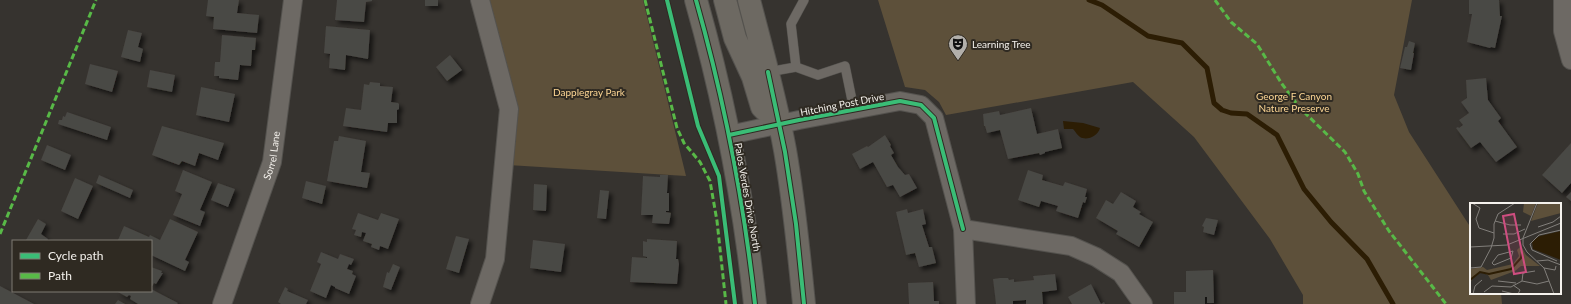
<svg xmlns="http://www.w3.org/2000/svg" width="1571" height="304" font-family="Lato,sans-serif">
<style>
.green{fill:#5d503a}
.water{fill:#2c1d04}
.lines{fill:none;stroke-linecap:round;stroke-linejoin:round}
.stream{stroke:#2c1d04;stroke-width:5}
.building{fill:#4a4844;filter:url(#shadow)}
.lane-casing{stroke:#54524e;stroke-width:10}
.street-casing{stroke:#54524e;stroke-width:20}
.primary-casing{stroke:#54524e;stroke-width:24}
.lane{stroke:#6d6964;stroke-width:9}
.street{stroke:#6d6964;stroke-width:18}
.primary{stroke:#6d6962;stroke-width:22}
.quiet{stroke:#58b947;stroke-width:3;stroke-dasharray:6 3;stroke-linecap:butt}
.cycleway-casing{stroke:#2f2a22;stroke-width:6}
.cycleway{stroke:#3abd76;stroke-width:4}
.labels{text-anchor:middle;stroke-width:4;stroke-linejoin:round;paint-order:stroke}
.poi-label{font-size:10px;fill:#f5f2ed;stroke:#2f2a22;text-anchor:start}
.park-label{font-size:10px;fill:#fdd694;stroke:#2f2a22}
.street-label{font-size:10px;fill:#f5f2ed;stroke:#2f2a22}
.inset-river{fill:none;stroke:#2c1d04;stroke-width:2}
.inset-road{fill:none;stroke:#827f7b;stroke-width:1}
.view{fill:#cf4e80;fill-opacity:0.15;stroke:#cf4e80;stroke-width:2}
.inset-edge{fill:none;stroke:#f5f2ed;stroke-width:2}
</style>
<defs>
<filter id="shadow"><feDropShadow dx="3.5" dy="3.5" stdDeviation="2" flood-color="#0009"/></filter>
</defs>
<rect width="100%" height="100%" fill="#36332f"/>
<path class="green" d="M480,0H643L686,176L508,165L515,100Z
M878,0H1412L1394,95L1409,132L1471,228V293H1501L1502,304H1303V295L1270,239L1194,137L1133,82L946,115L939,102L925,90L905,87Z"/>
<path class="water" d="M1063,121L1083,123L1100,128C1098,136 1087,141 1080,137C1077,135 1076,132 1073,129H1064Z"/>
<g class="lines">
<path class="stream" d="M1089,0L1102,5L1148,36L1182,43L1207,68L1214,103L1222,110L1231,113L1247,114L1277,135L1304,189L1331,222L1367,259L1393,304"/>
</g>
<path class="building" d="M208,0H239L237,13L259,15L257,33L213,29L214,17L206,16Z
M337,0H372V1L366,2L364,22L335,20Z
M425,0H438V6H425Z
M1469,0H1499L1500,16H1502L1495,48L1491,47L1490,48L1467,42L1472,14H1469Z
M326,26L370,30L368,59L346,55L345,70L329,68L330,54L324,53Z
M128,30L142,33L138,47L143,49L140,62L121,57Z
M222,35L256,38L255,50H252L251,66L240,65L238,80L219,78V76H214L215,62H220Z
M1409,41L1415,43L1413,53H1414L1411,70L1400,68L1405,47H1407Z
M450,55L462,70L447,81L436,67Z
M90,64L118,71L112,92L85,84Z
M150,70L175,75L172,92L147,87Z
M1486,78L1488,100L1501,118L1498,121L1517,147L1496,162L1480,142L1471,148L1456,128L1458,127L1459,128L1463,125L1459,120L1469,113L1461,102L1467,98L1466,80Z
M370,82L380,83V86L393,87L391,102L398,103L399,104V109L397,110V123H388L387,132L343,126L346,108L361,110L364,84L369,85Z
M201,87L235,94L229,122L196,115Z
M1031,108L1037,134L1058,129L1062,148L1045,152V153L1040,155L1039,153L1008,159L1000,130L987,133L985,126H984L983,114L999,111L1000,115Z
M67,112L111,127L107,140L58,124L59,120H62L63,116L65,117Z
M162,126L224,143L218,160L199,153L195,166L182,161L179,165L152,155Z
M885,135L891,145L890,146L894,153L891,155L898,167L905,175L909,174L917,188L900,197L893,185L887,187L873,162L860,169L852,154L867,146L868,147Z
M339,136L366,141L361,172L370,173L367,188L327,181L334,141H338Z
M1571,143V183L1562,193L1542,175Z
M47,145L71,155L65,170L41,160Z
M183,170L212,182L200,210L205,212L200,226L173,215L182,194L175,191Z
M1028,170L1043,175L1042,180L1063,186L1065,182L1087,189L1085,197H1087L1085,203L1083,202L1078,218L1056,211L1058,206L1041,201L1039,207L1018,200Z
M99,175L133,190L130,198L96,183Z
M660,175H668L667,193H669V211H666V212L671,213L669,224L652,223L653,215H641L643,176L660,177Z
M75,178L93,186L78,219L61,211Z
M306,181L326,186L322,204L302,198Z
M218,183L235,189L228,207L211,200Z
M534,184L547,185L546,211L533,210Z
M600,190L609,191L606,219L597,218Z
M1121,192L1136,201L1133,207L1141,212L1139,214L1153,222L1139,247L1116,234L1118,231L1096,218L1106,200L1113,204Z
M1571,192V201L1566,197Z
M907,209L908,213L923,209L926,224L922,225L929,247H932L936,263L919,267L915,253L906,255L896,212Z
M358,213L378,220L381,213L399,219L388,249L380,246L379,250L371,247L372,244L363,241L366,233L362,232L361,237L354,235L356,230L352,229Z
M1206,218L1218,220L1214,235L1203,232L1204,227L1202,226Z
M38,219L46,224L41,234L48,239L47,241H28L26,240Z
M170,219L198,232L185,260L189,262L185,271L151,255V241L118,240L124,226L149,237L150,235L160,240Z
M456,236L469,239L459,273L446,269Z
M647,239L677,241L676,259H678L679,264L677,284L630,282L632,257L647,258V257L643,256V241L647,242Z
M533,240L565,244L561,272L530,268Z
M321,252L338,259L340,254L354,259L351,265L349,264L347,269L353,271L352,274L356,276L349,294L335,288V287L331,285L326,298L310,291L321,264L317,262Z
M393,264L400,267L391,290L383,287L387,272L389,273Z
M151,267L162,271L161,273H163L156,284L154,283L151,288Z
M1213,270L1214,303H1207V297H1205V304H1174V292H1186V271Z
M1055,274L1057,290L1042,292L1043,304H1026V300L1013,301V304H996L993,279L1000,278H1008L1009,280L1014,279V282L1034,280L1033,276Z
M933,282L934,301H939V304H909L908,283Z
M1091,284L1101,304L1104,302L1105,304H1072L1068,297Z
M0,286L34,304H0Z
M285,287L288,289L287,291L308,300L306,304H281L278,302Z
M151,289L178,303L177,304H138L130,299L131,296L129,295L127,297L116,291H151Z
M118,300L125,304H115Z"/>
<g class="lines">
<g class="lane-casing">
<path id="lane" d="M796,67L791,24L804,0
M768,72L796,67L818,75L845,66L854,110"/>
</g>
<g class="street-casing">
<g id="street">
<path d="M480,0L509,109L495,259L480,304"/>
<path d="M1563,0V31L1571,60"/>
<path d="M729,135L799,120L900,101L921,105L934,118L963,229"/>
<path id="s1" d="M222,304L272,162L293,0"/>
<path d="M966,304L963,229L1071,246L1096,257L1121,273L1143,304"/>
</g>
</g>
<g class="primary-casing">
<path id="primary" d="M696,0C724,99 744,202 755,304
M725,0L735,38L753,77L762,107L765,110
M749,0C762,50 776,100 785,150C794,201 799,253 804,304"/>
</g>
<use href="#lane" class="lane"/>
<use href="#street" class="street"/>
<use href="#primary" class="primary"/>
<path class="quiet" d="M645,0L677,128L684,143L700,162L710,181L717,221L726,304
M1215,0L1231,22L1257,44L1282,84L1299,107L1345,152L1358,174L1364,191L1389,231L1446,304
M0,234L96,0"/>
<g class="cycleway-casing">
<path id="cycleway" d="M667,0L698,126L719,176L735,304
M696,0C724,99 744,202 755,304
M768,72L785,152L796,224L804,304
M729,135L799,120L900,101L921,105L934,118L963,229"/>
</g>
<use href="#cycleway" class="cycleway"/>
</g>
<defs>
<g id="theatre-pin" transform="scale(1)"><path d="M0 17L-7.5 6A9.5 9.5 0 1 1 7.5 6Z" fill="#b2afaa" stroke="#2f2a22"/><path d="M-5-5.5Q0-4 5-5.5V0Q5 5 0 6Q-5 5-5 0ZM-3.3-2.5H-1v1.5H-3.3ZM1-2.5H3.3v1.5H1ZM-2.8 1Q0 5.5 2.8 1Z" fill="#111"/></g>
</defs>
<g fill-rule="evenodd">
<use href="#theatre-pin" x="958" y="44"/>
</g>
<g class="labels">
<g class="poi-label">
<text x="972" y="48">Learning Tree</text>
</g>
<g class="park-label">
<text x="589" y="96">Dapplegray Park</text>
<text x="1294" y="100">George F Canyon<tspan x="1294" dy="12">Nature Preserve</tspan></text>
</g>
<g class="street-label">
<text transform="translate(842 104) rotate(-11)" y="4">Hitching Post Drive</text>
<text dy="4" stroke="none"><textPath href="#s1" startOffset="157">Sorrel Lane</textPath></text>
<text transform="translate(748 197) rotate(80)" y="4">Palos Verdes Drive North</text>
</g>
</g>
<g transform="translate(1470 203)">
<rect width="91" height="91" fill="#36332f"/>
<path d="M54,0H66L61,13L53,9ZM68,0H91V10L61,18ZM51,43L56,52L70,63H51L45,68L21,77L18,72L11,69L3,74L0,81V66L13,64L17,67L43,61L49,53L47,47Z" fill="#5d503a"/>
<path d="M91,28V57L63,46L62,38L70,33Z" fill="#2c1d04"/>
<path class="inset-river" d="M0,77L10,69L19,71L41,66L51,55L52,49"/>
<path class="inset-road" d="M2,0L10,5L6,16L9,25L24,30M67,0L53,35V42L57,49L74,65L84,91M25,18L40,22H51M68,24L83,19L91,13M33,31H44L55,26M0,44L37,42L91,20M43,48L41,55L24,62L22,60L28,52ZM67,58L78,57L91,62M87,58L62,47L60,41L69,32L91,27M0,65L11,64L21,45L24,35V21L28,11L45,0M74,65L85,67L86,63M28,78L46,80M52,78L67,81L79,78M52,78L53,70L65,68M43,82L50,87L48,91M32,88L44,91M14,89L22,83L41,84L52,78M3,91L5,83L12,77"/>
<path class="view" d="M44,11L56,69L44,71L33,13Z"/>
<rect width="91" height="91" class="inset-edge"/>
</g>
<rect x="12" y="240" width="140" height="52" fill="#2f2a22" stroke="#7e7a73"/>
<rect x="20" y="253" width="20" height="6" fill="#3abd76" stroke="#7e7a73"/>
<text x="48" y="260" font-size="12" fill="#f5f2ed">Cycle path</text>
<rect x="20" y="273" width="20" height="6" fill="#58b947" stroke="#7e7a73"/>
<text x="48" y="280" font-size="12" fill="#f5f2ed">Path</text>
</svg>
